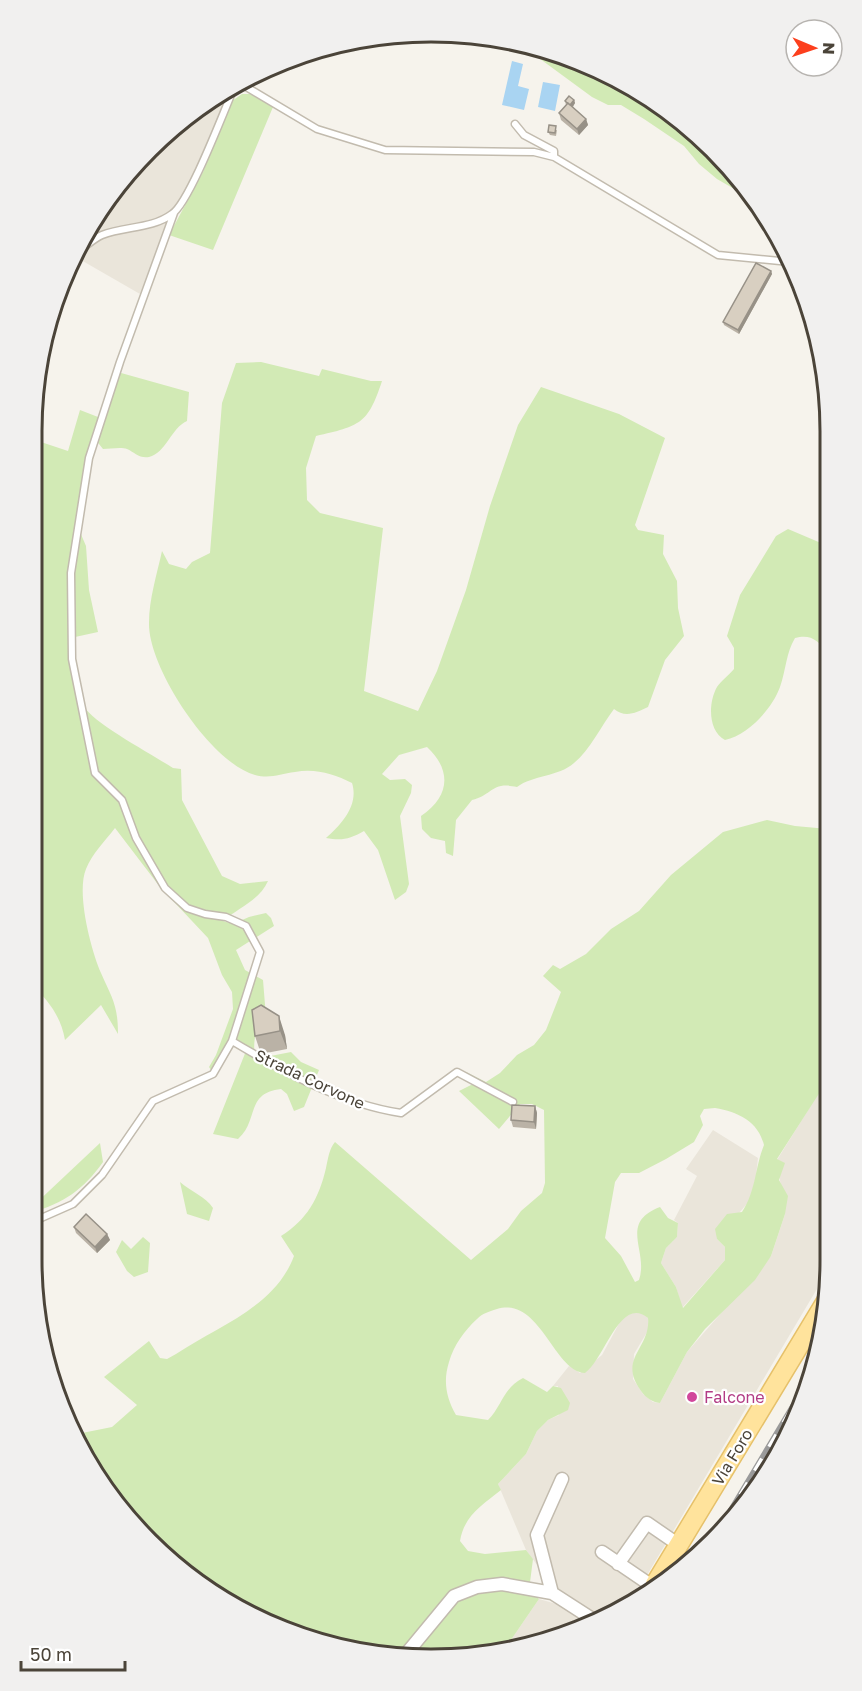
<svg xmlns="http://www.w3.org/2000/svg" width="862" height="1691" font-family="'Golos Text',sans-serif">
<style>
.residential{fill:#eae5da}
.green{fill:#d2eab5;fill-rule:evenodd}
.water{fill:#a9d4f2}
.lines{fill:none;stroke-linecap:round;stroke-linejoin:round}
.lane-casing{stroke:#c2bbae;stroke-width:9}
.street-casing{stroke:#c2bbae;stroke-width:15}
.primary-casing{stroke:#e6c16a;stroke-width:21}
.path{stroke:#c4b79f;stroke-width:2;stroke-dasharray:3 3;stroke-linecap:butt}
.lane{stroke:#fff;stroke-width:6}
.street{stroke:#fff;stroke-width:12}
.primary{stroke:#ffe39c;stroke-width:18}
.rail-casing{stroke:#9a9a9a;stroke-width:7}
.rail{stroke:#fff;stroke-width:4.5;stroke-dasharray:14;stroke-linecap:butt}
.wall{fill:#bab2a6}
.shaded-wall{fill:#979187}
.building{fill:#d8cfc1;stroke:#979187;stroke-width:1.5}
.hotel-dot{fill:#d1479c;stroke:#fff;stroke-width:2}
.labels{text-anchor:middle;stroke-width:4.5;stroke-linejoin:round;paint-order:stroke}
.street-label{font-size:16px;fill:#4b4439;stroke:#fff}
.hotel-label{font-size:16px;fill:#b23c85;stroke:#fff;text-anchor:start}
.rim{fill:none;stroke:#4b4439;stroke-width:3}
</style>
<rect width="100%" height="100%" fill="#f6f3ec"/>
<path class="residential" d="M220,93L224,94L225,101L192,177L175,208L140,294L74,256L114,188L167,131Z
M828,1078L830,1267L631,1602L602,1620L555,1589L526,1550L498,1484L526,1454L537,1431L548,1420L559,1415L558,1386H553L569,1366L580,1373L602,1355L622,1318L633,1312L643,1313L648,1318L649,1329L634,1354L633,1379L643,1394L653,1402L660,1403L687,1352L771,1256L785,1214L777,1160Z
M713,1130L758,1158L756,1176L751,1199L717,1239L725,1247V1260L682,1308L676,1287L661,1263L666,1248L677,1237L678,1223L674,1220L697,1176L686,1169Z
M539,1599L560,1605L589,1624L504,1650Z"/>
<path class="green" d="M517,42L534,45L607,73L620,80L627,90L674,114L748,188L755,201L717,179L699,164L684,146L644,119L621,105H608L592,97Z
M242,94H250L273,107L213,250L169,235L203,172L232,101Z
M261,362L319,376L322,369L371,381H382C368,424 360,426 316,436L306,468L307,500L320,513L383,528L364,691L418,711L437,671L466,590L490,506L518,425L541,387L619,414L665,438L635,525L638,530L664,535L663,554L677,581L678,608L684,636L665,660L648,707C636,713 625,718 614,709C601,726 590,750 574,763C558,777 533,775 517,787C491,781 492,796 472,800L456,820L453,856L446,853L445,841L431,838L422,829L421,816C450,797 452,770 427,747L399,755L382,774L390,780L405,779L412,785L411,793L400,816L409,884L406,892L395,900L378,850L364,831C350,839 342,841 326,838C342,824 359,805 352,783C334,774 315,768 295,772C280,774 270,779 255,775C211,763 148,668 149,623C149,599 157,574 162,551L169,564L186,569L192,562L210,553L222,403L236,363Z
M114,371L189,392L187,421C171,428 166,453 149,457C140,459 134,452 127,449C121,447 110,449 103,449L95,439L90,444L80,532L86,546L89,590L98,632L75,637V654L84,706C91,722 155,756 173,768L181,769L182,800L222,876L240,884L268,881C259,901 238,908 223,921L233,924L249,917L266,913L271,918L274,926L236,950L245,970L263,980L266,1017C254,1028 253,1043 255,1059L291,1052L301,1062L319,1070L304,1107L294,1111L287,1094L281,1089C245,1093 259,1121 238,1139L213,1134L246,1051L234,1043L215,1076L209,1067L216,1055L233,1009L232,992L222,975L208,938L160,887L115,828C105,841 92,854 86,869C76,893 91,950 101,973C112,998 118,1005 118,1034L101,1005L65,1040C61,1017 49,1001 32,985V439L68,451L80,410L98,417Z
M788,529L828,546V652C817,641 812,634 795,638C786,653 786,670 780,687C772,709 748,735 725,740C708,731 708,703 717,687C721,681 729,675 734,669V648L727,636L740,595L776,536Z
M767,820L795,826L828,829L829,1078L777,1159L785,1163L779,1180L788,1196L785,1214L771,1256L755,1280L705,1329L687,1352L660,1403C652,1402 646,1398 641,1391C617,1358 651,1349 648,1318C620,1295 605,1359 585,1373C554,1372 540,1296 497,1309C488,1312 483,1313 477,1319C464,1331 454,1345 449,1362C443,1381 446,1397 456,1415L488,1420C502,1406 503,1388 523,1378L547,1392L553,1386L561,1388L570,1403L568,1410L548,1420L537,1431L526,1454L498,1484L501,1490C482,1505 464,1516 460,1541L468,1551L485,1554L526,1550L533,1559L529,1590L539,1599L504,1650L483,1656L353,1652L278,1629L209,1592L114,1503L77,1434L112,1427L137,1405L104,1377L149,1341L160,1358L167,1359L176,1354C218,1326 275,1307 294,1256L281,1236C307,1220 319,1198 326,1168C328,1159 329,1149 335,1142L471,1260L508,1229L521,1211L542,1193L545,1183L544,1110L532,1104H520L499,1129L459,1091L473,1084L462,1077L466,1072L486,1082L500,1073L517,1055L534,1045L546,1030L561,992L543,976L553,965L560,969L586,954L611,929L639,911L671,875L723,832ZM715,1108C738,1112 758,1121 764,1145C755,1167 756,1191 742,1212L727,1214L715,1229L717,1239L725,1247V1260L683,1308L676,1287L661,1263L666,1248L677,1237L678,1223L668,1218L660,1207C618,1223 649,1251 639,1280L635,1282L621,1256L605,1238L615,1182L621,1173H639L666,1159L694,1142L703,1125L700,1116L704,1109Z
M100,1143L103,1162C84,1189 63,1204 32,1212V1207Z
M180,1182C190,1191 206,1197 213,1208L209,1221L187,1214Z
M143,1237L150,1243L148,1272L134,1277L127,1271L116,1252L122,1240L131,1249Z"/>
<path class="water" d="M512,61L523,64L518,86L529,89L524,110L502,105Z
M543,82L560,85L555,111L538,107Z"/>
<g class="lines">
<g class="lane-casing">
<path id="lane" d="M238,82L317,129L385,150L534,152L554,157L718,255L790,262
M515,124L524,135L554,151V157
M72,255C83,250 92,239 102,235C125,226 152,229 172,214C190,202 225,108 236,83
M232,1041C284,1072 341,1104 401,1113L457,1072L513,1102
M32,1219H39L73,1204L102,1175L153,1101L213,1074L232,1041L260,952L246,926L226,917L205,914L187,908L165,888L136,838L122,800L95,773L72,659L71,573L89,458L120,362L174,213"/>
</g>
<g class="street-casing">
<path id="street" d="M602,1552L652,1586
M618,1564L647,1523L679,1545
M552,1593L537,1535L562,1479
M406,1654L454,1596L477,1587L502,1584L552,1593L597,1622"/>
</g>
<g class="primary-casing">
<path id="primary" d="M655,1584L828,1298"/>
</g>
<path class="path" d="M512,41L520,53"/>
<use href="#lane" class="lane"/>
<use href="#street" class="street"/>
<use href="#primary" class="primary"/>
<g class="rail-casing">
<path id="rail" d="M780,1449L792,1429
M712,1543L814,1372"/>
</g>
<use href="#rail" class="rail"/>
</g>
<path class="wall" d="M574,100L575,103L573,107L586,119L588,125L579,135L561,120L559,113L566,105L565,101Z
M557,130L556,136L550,135L548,132Z
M771,271L772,274L739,334L724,325L723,322Z
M252,1010L285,1035L287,1049L261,1054L255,1036Z
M535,1106L537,1113L536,1129L513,1127L511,1120Z
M74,1227L107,1234L110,1240L97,1253L76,1233Z"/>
<path class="shaded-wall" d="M574,100L575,103L571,109L570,105Z
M586,119L588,125L579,135L577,129Z
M771,271L772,274L739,334L738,330Z
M279,1016L285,1035L287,1049L280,1031Z
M535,1106L537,1113L536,1129L534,1122Z
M107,1234L110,1240L97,1253L95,1247Z"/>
<path class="building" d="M569,96L574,100L570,105L565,101Z
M568,103L586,119L577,129L559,113Z
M549,125L556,126L555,133L548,132Z
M756,263L771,271L738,330L723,322Z
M261,1005L279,1016L280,1031L255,1036L252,1010Z
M512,1105L535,1106L534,1122L511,1120Z
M86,1214L107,1234L95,1247L74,1227Z"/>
<circle class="hotel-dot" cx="692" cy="1397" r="6"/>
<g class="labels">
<g class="street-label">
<text transform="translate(310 1079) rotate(25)" y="6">Strada Corvone</text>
<text transform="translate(732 1457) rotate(-59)" y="6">Via Foro</text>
</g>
<g class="hotel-label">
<text x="704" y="1403">Falcone</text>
</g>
</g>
<path d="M0 0H862V1691H0ZM431 42H431A389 389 0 0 1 820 431V1260A389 389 0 0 1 431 1649H431A389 389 0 0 1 42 1260V431A389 389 0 0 1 431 42Z" fill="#f1f0ef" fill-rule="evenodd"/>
<path class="rim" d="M431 42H431A389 389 0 0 1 820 431V1260A389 389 0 0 1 431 1649H431A389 389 0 0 1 42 1260V431A389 389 0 0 1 431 42Z"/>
<g transform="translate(814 48) rotate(92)"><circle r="28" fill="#ffffff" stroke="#b7b4b0" stroke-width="1.5"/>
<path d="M0-4.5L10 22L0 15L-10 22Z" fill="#fc3f1d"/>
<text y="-9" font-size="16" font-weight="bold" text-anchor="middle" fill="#4b4439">N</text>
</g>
<path d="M21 1661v9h104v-9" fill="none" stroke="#4b4439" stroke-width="3"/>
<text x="30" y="1661" font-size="18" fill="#4b4439" stroke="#ffffff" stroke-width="4.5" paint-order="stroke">50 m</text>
</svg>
